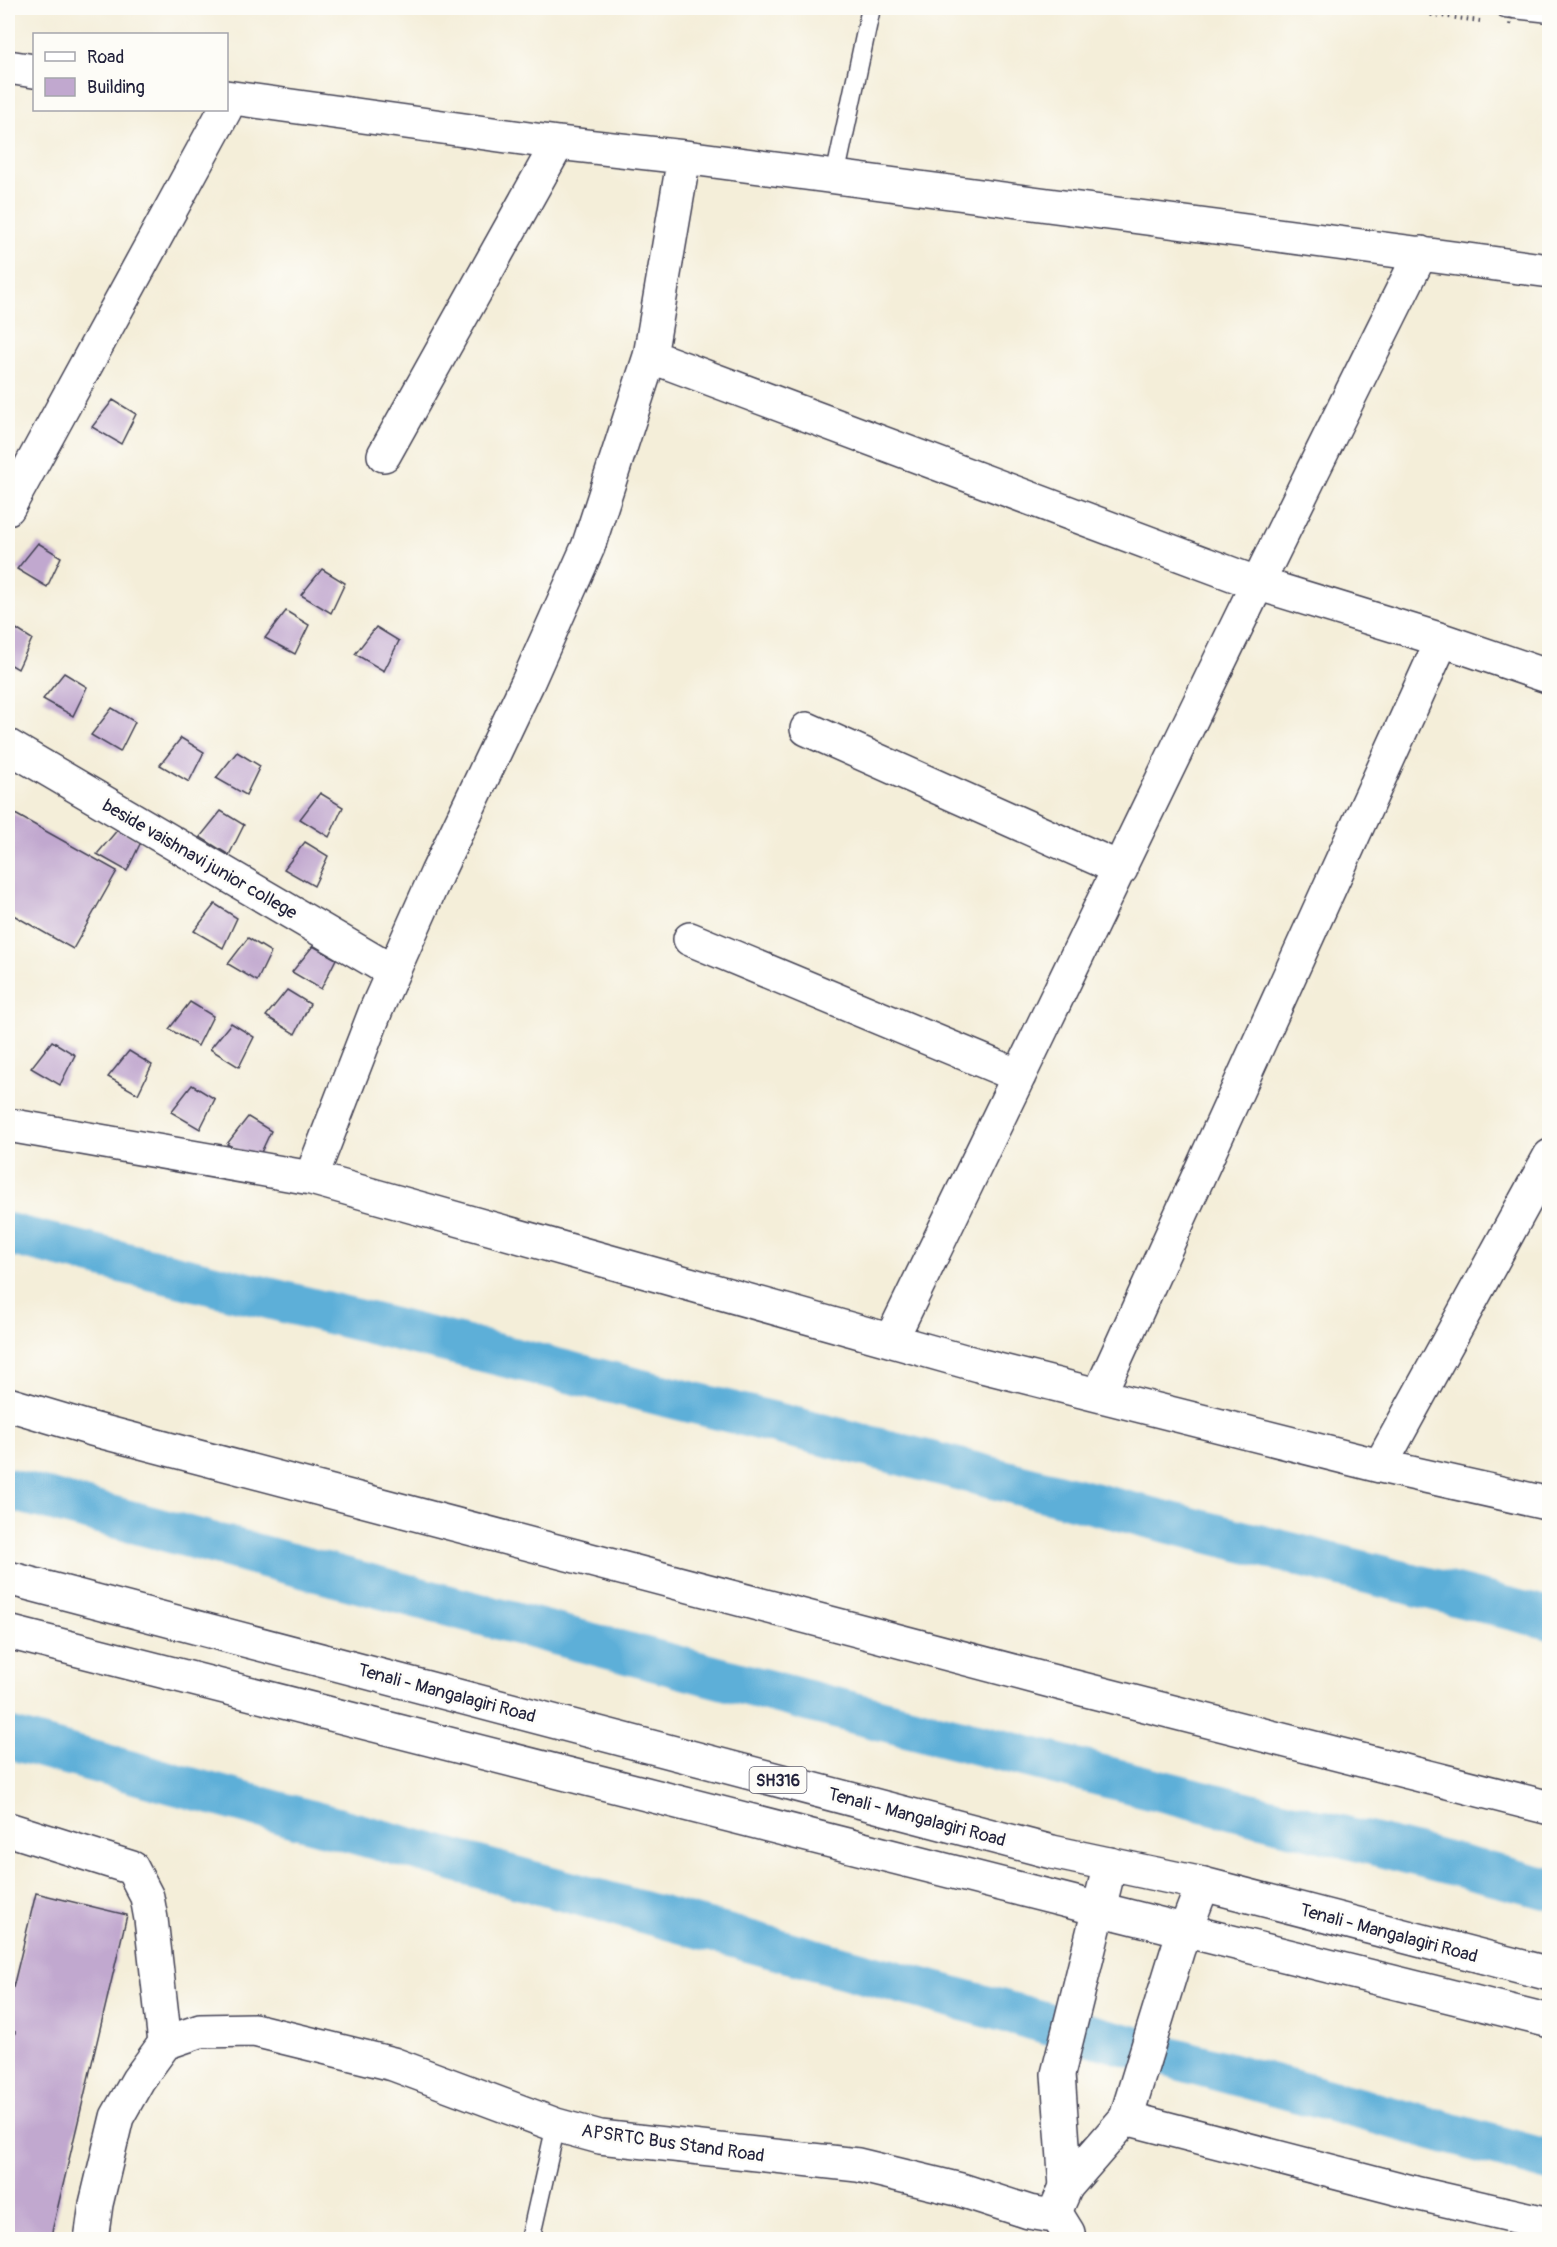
<svg xmlns="http://www.w3.org/2000/svg" width="1557" height="2247" font-family="Pangolin,sans-serif">
<style>
.lines{fill:none;stroke-linecap:round;stroke-linejoin:round}
.canal{stroke:#5dafd8;stroke-width:42}
.building{fill:#c1a8cf}
.lane-casing{stroke:#424153;stroke-width:21}
.street-casing{stroke:#424153;stroke-width:36}
.secondary-casing{stroke:#424153;stroke-width:36}
.primary-casing{stroke:#424153;stroke-width:36}
.path{stroke:#424153;stroke-width:4;stroke-dasharray:1.5 4.5;stroke-linecap:butt}
.lane{stroke:#fff;stroke-width:18}
.street{stroke:#fff;stroke-width:33}
.secondary{stroke:#fff;stroke-width:33}
.primary{stroke:#fff;stroke-width:33}
.path-bridge{stroke:#424153;stroke-width:4;stroke-dasharray:1.5 4.5;stroke-linecap:butt}
.labels{text-anchor:middle;stroke-width:5;stroke-linejoin:round;paint-order:stroke}
.shield{fill:#fdfcf7;stroke:#646373;stroke-width:1.5}
.shield-label{font-size:16px;font-weight:bold;fill:#22223b}
.street-label{font-size:18px;fill:#22223b;stroke:#fdfcf7}
</style>
<rect width="100%" height="100%" fill="#fdfcf7"/>
<filter id="ink" filterUnits="userSpaceOnUse"><feTurbulence type="fractalNoise" baseFrequency=".0167" numOctaves="2"/><feDisplacementMap in="SourceGraphic" scale="12" xChannelSelector="R" yChannelSelector="G"/><feConvolveMatrix kernelMatrix="1 2 1 2 8 2 1 2 1" color-interpolation-filters="sRGB"/></filter>
<filter id="wash" filterUnits="userSpaceOnUse"><feTurbulence type="fractalNoise" baseFrequency=".008" numOctaves="4" result="noise"/><feDisplacementMap in="SourceGraphic" scale="24" xChannelSelector="R" yChannelSelector="G"/><feGaussianBlur stdDeviation="1.35" result="paint"/><feColorMatrix in="noise" values="0 0 0 0 0 0 0 0 0 0 0 0 0 0 0 0 0 1.4 0 .05"/><feComposite in="paint" operator="in"/></filter>
<g filter="url(#wash)">
<rect width="100%" height="100%" fill="#f4eed9"/>
<g class="lines">
<path class="canal" d="M8,1234L828,1436L1550,1619
M8,1489L819,1704L1550,1889
M8,1738L1550,2161"/>
</g>
<g id="blocks">
<path class="building" d="M113,400L136,414L121,444L92,427Z
M38,543L61,557L47,587L17,569Z
M322,569L345,583L331,613L301,595Z
M286,611L309,625L295,654L265,638Z
M10,625L32,639L18,669L8,663V628Z
M376,627L399,641L384,671L355,654Z
M64,673L87,687L73,716L43,699Z
M112,708L135,722L120,752L91,735Z
M181,738L204,752L189,782L160,765Z
M237,752L260,766L246,795L216,778Z
M320,793L343,807L329,837L300,819Z
M8,810L117,871L73,949L8,912Z
M221,811L244,825L229,855L200,837Z
M119,828L141,842L127,871L97,854Z
M305,842L328,856L314,886L284,869Z
M215,904L237,918L223,948L194,931Z
M248,938L271,952L257,981L228,964Z
M313,946L336,959L321,989L292,972Z
M287,990L310,1004L295,1034L266,1016Z
M190,1002L213,1016L198,1046L169,1029Z
M231,1023L254,1037L239,1067L210,1049Z
M52,1041L75,1055L60,1085L31,1068Z
M129,1051L152,1065L138,1094L108,1077Z
M192,1085L215,1099L200,1129L171,1112Z
M248,1117L271,1131L257,1161L227,1144Z
M36,1893L127,1915L50,2240H8V2065L15,2032L8,2031V2008Z"/>
</g>
</g>
<g filter="url(#ink)">
<use href="#blocks" fill-opacity="0" stroke="#424153" stroke-width="1.5"/>
<g class="lines">
<g class="lane-casing">
<path id="lane" d="M1505,8L1550,13
M835,177L871,8
M530,2240L556,2125"/>
</g>
<g class="street-casing">
<path id="street" d="M8,67L34,71
M226,97L558,143L684,157L1550,271
M650,356L1256,583L1442,640L1550,677
M384,455L558,143
M807,729L1121,869
M8,746L393,972
M690,939L1019,1076
M8,1125L311,1178L978,1365L1380,1466L1550,1504
M311,1178L376,1010L437,873L527,684L588,547L650,356L684,157
M891,1340C1067,978 1240,614 1421,253
M1099,1395L1442,640
M8,1404L92,1429L1047,1680L1550,1808
M1380,1466L1550,1156
M8,1829L132,1868L147,1897L151,1919L165,2043
M1126,2118L1415,2193L1550,2224
M91,2240L96,2204L117,2117L138,2080L165,2043L200,2031L254,2030L393,2064L556,2125L600,2137L858,2165L961,2190L1029,2212L1047,2215L1055,2212L1066,2187"/>
</g>
<g class="secondary-casing">
<path id="secondary" d="M8,508L225,110
M1066,2187L1126,2118L1178,1949L1203,1884
M1066,2187L1058,2074L1110,1864
M1055,2212L1068,2233L1069,2240"/>
</g>
<g class="primary-casing">
<path id="primary" d="M8,1578L1052,1852L1203,1884L1550,1974
M8,1632L1099,1909L1550,2021"/>
</g>
<path class="path" d="M1433,8L1432,15L1480,21"/>
<use href="#lane" class="lane"/>
<use href="#street" class="street"/>
<use href="#secondary" class="secondary"/>
<use href="#primary" class="primary"/>
<path class="path-bridge" d="M1510,25L1513,8"/>
</g>
</g>
<g class="labels">
<rect class="shield" x="749.5" y="1767" width="57" height="26" rx="4.5"/>
<g class="shield-label">
<text x="778" y="1786">SH316</text>
</g>
<g class="street-label">
<text transform="translate(200 859) rotate(30)" y="6">beside vaishnavi junior college</text>
<text transform="translate(447 1693) rotate(15)" y="6">Tenali - Mangalagiri Road</text>
<text transform="translate(917 1817) rotate(15)" y="6">Tenali - Mangalagiri Road</text>
<text transform="translate(1389 1933) rotate(15)" y="6">Tenali - Mangalagiri Road</text>
<text transform="translate(673 2143) rotate(8)" y="6">APSRTC Bus Stand Road</text>
</g>
</g>
<rect width="1557" height="2247" fill="none" stroke="#fdfcf7" stroke-width="30"/>
<rect x="33" y="33" width="195" height="78" fill="#fdfcf7" stroke="#a5a5ac" stroke-width="1.5"/>
<rect x="45" y="52" width="30" height="9" fill="#ffffff" stroke="#a5a5ac" stroke-width="1.5"/>
<text x="87" y="63" font-size="18" fill="#22223b">Road</text>
<rect x="45" y="78" width="30" height="18" fill="#c1a8cf" stroke="#a5a5ac" stroke-width="1.5"/>
<text x="87" y="93" font-size="18" fill="#22223b">Building</text>
</svg>
